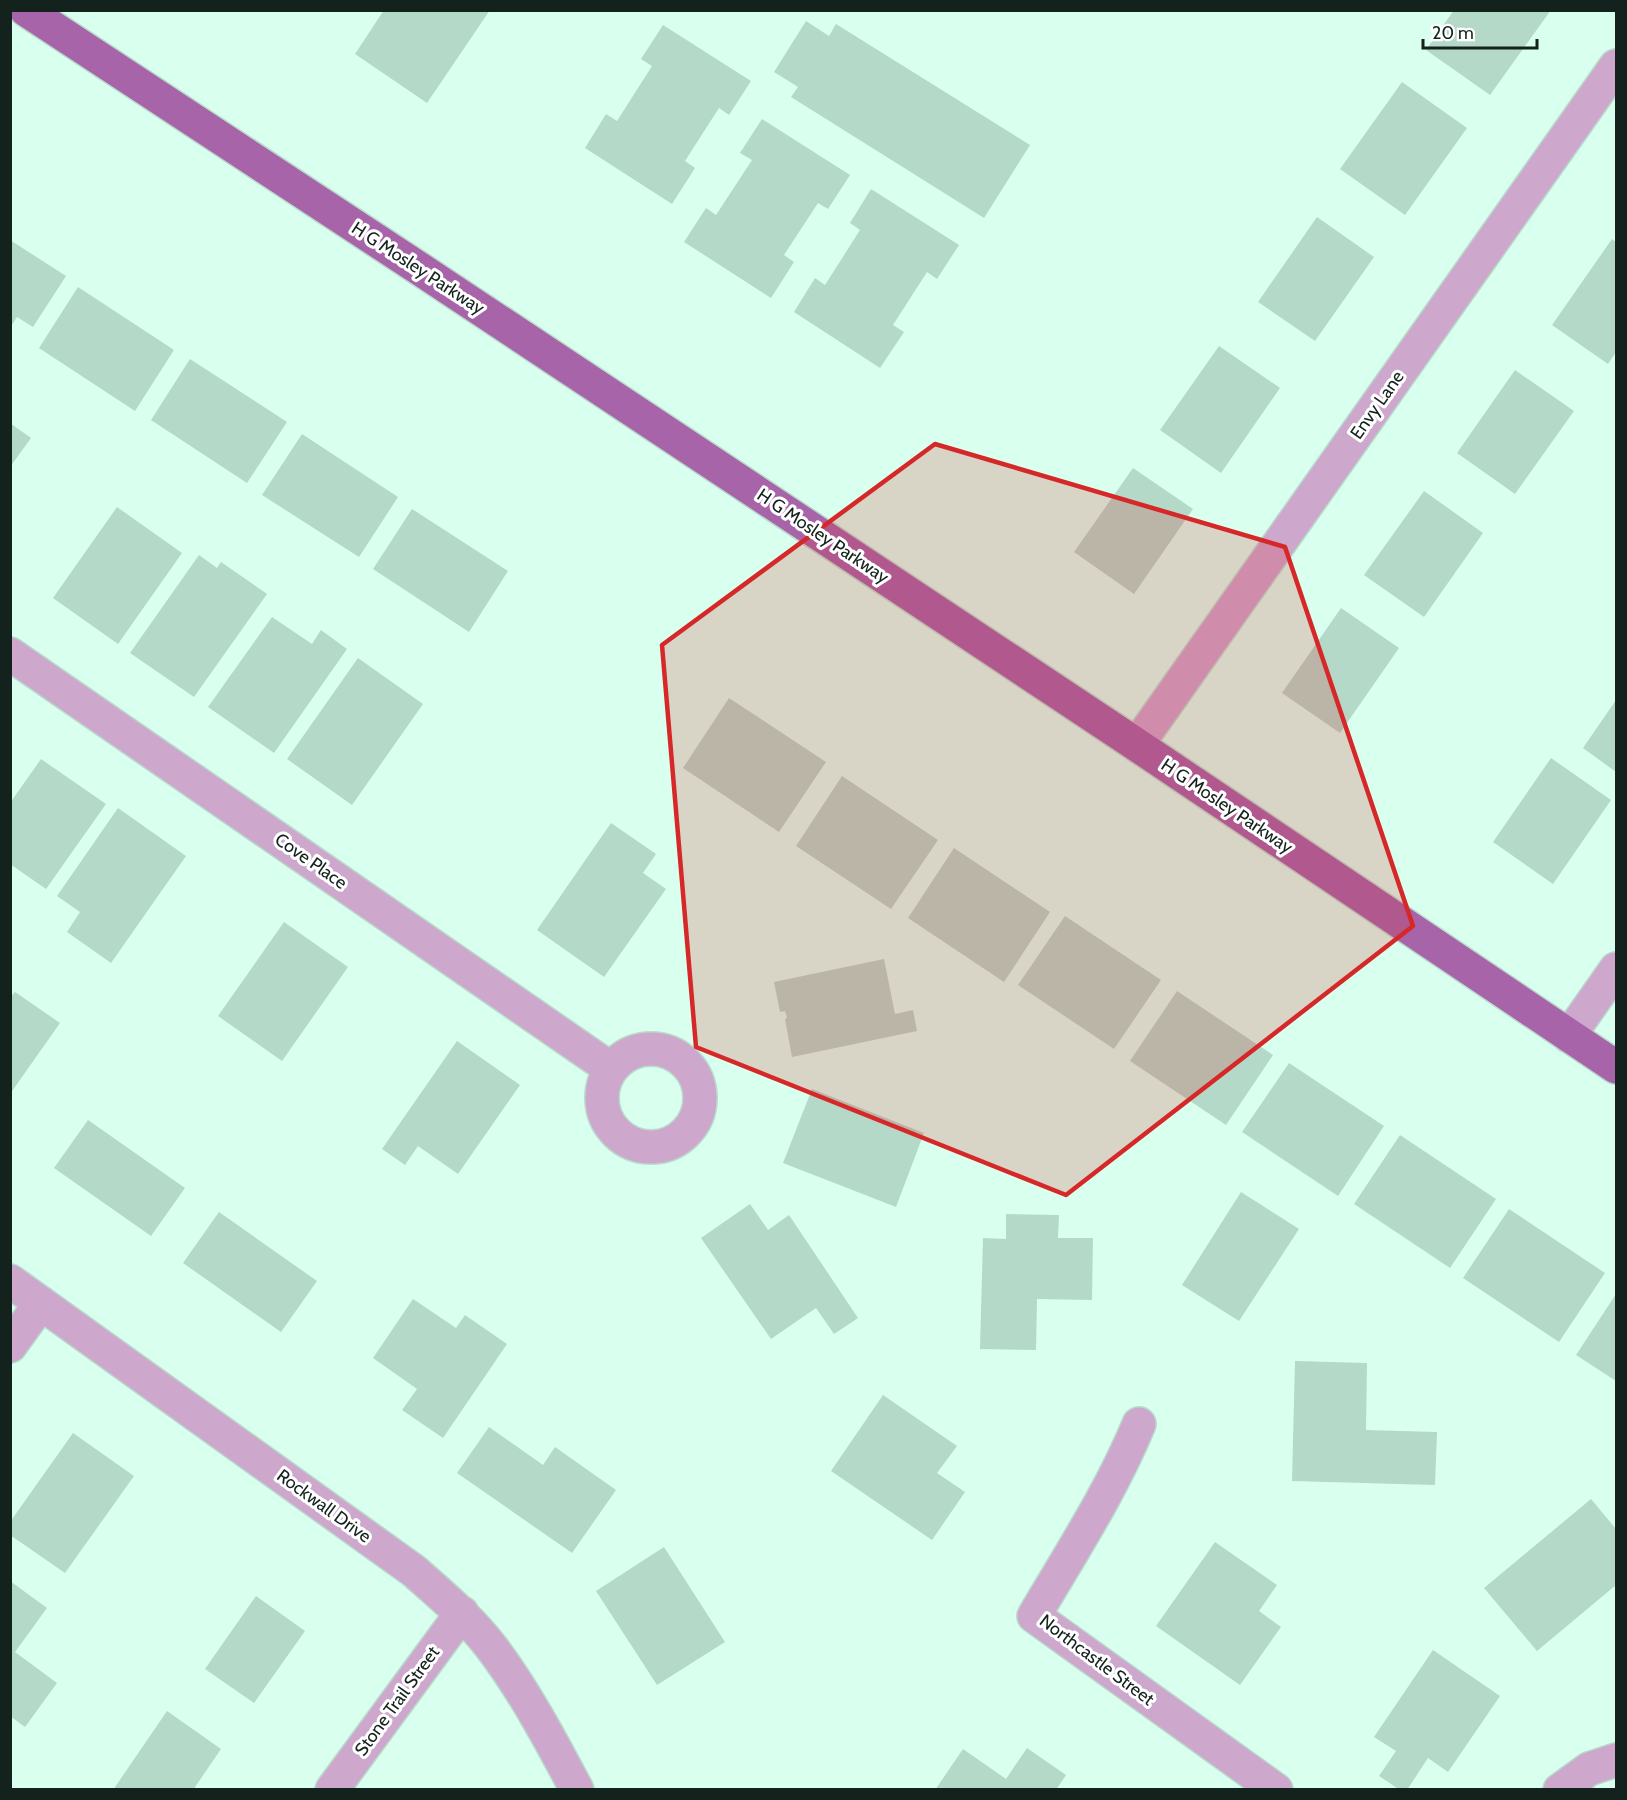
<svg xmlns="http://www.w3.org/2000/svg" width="1627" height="1800" font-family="Cabin,sans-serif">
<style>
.building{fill:#b4d9c9}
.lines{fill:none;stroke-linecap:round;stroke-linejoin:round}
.minor-casing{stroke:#b9dccd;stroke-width:36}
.major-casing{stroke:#b9dccd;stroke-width:36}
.minor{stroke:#cda7cc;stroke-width:33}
.major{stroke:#a864a8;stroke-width:33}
.marked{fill:#d62828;fill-opacity:0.2;stroke:#d62828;stroke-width:4.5;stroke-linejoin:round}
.labels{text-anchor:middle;stroke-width:6;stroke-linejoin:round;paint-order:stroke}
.street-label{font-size:18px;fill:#14221d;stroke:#fff}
</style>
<rect width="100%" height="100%" fill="#d9ffee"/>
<path class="building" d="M384,10H490L427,103L355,54Z
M1454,10H1551L1490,95L1426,50Z
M806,21L829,36L836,24L1030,145L984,218L791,97L798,87L774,72Z
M663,25L751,81L729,115L719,108L685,161L695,168L672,204L585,148L606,114L617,121L652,66L641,59Z
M1402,82L1467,128L1405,215L1340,169Z
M762,119L850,175L828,209L818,203L784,255L794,262L771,298L684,242L706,208L716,215L752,160L740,153Z
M871,189L959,245L937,279L927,272L893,325L904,332L880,368L794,312L815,278L825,285L860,230L850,223Z
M1317,217L1374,257L1315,341L1258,302Z
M1612,239L1616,242V352L1608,364L1552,325Z
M10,240L66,276L33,327L17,317L10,328Z
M78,287L174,350L135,411L39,348Z
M1219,346L1280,388L1221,473L1160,430Z
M190,359L287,422L247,483L151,420Z
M1515,370L1574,411L1515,494L1457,453Z
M10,423L31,438L10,467Z
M302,434L398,497L359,557L262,495Z
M1133,468L1193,509L1134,594L1074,552Z
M1424,491L1483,533L1424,617L1364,575Z
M117,507L182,553L118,644L53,598Z
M412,509L508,571L469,632L373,569Z
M199,555L217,568L221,562L267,594L194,697L130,653Z
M1341,608L1399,648L1340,733L1282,693Z
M272,617L312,644L321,630L347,649L274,753L208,707Z
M358,658L423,704L352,805L287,759Z
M729,698L826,762L779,832L683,768Z
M1616,700V772L1583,748Z
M1551,758L1611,800L1553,884L1493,842Z
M41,759L106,804L46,889L10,864V803Z
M842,776L938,840L891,909L796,846Z
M118,808L186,856L111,963L67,932L80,912L57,896Z
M611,823L656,854L643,873L666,889L604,977L537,930Z
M954,848L1050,912L1004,982L908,918Z
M1065,916L1161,980L1114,1049L1018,985Z
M284,922L348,967L282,1061L218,1016Z
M884,959L895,1014L913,1010L917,1031L792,1057L785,1019L787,1018L785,1011L780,1012L774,982Z
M1177,991L1273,1055L1226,1125L1130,1061Z
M15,992L60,1023L10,1094V997Z
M457,1041L520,1085L458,1174L418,1146L405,1165L382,1149Z
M1289,1063L1384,1126L1338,1196L1242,1132Z
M812,1089L924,1133L896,1207L783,1163Z
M88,1120L185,1188L151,1236L54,1168Z
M1400,1135L1496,1199L1450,1268L1354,1204Z
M1241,1192L1299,1229L1239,1321L1182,1285Z
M750,1204L768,1230L789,1215L858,1318L834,1334L816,1308L771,1339L701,1238Z
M1509,1209L1605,1273L1559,1342L1463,1278Z
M219,1212L317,1281L281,1332L183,1263Z
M1006,1214L1059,1215L1058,1238H1093L1092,1300L1037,1299L1036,1350L980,1349L983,1238L1006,1239Z
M1616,1294V1381L1576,1355Z
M413,1299L456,1328L465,1315L507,1344L443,1438L402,1410L417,1389L373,1358Z
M1295,1361L1367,1363L1366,1430L1437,1432L1435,1485L1292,1481Z
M883,1395L957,1446L937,1473L965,1492L932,1540L831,1471Z
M489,1427L543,1465L555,1447L616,1490L572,1553L457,1473Z
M73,1433L134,1476L65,1573L10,1535V1522Z
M1591,1499L1616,1529V1585L1537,1651L1484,1588Z
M1215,1542L1277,1585L1259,1611L1281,1627L1240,1685L1156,1626Z
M664,1547L725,1642L657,1685L596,1591Z
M10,1581L47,1608L15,1652L57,1683L25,1727L10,1716Z
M256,1596L305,1631L254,1703L205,1669Z
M1433,1650L1500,1696L1448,1772L1428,1758L1407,1790H1400L1379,1776L1396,1751L1374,1737Z
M167,1711L221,1749L193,1790H113Z
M1027,1748L1066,1775L1056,1790H935L963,1749L1006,1779Z"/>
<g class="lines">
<g class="minor-casing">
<path id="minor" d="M10,654L611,1069
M1137,745L1616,66
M1569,1036L1616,969
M602 1098a49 49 0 1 1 98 0a49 49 0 1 1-98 0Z
M10,1281L414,1571C441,1595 470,1619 492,1648C525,1692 551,1741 577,1790
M10,1346L41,1303
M1139,1424C1111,1492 1071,1553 1034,1616L1276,1790
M332,1790L462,1613
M1560,1790L1589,1769L1616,1760"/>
</g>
<g class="major-casing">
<path id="major" d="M26,10L423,271L1137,745L1616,1067"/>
</g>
<use href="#minor" class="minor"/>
<use href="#major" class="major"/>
</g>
<path class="marked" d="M935,444L1285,547L1413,926L1066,1195L696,1047L662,645Z"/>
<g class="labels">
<g class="street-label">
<text transform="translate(418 268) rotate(33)" y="6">H G Mosley Parkway</text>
<text transform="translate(1377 405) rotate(-55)" y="6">Envy Lane</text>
<text transform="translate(823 536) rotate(34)" y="6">H G Mosley Parkway</text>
<text transform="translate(1227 806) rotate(34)" y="6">H G Mosley Parkway</text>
<text transform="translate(311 861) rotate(35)" y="6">Cove Place</text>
<text transform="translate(324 1506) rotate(36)" y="6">Rockwall Drive</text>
<text transform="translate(1097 1660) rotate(37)" y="6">Northcastle Street</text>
<text transform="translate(397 1701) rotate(-54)" y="6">Stone Trail Street</text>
</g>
</g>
<rect width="1627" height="1800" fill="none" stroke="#14221d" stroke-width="24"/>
<path d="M1423 39v9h114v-9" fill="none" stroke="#14221d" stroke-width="3"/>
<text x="1432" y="39" font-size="18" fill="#14221d" stroke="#ffffff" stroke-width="4.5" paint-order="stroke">20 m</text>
</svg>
